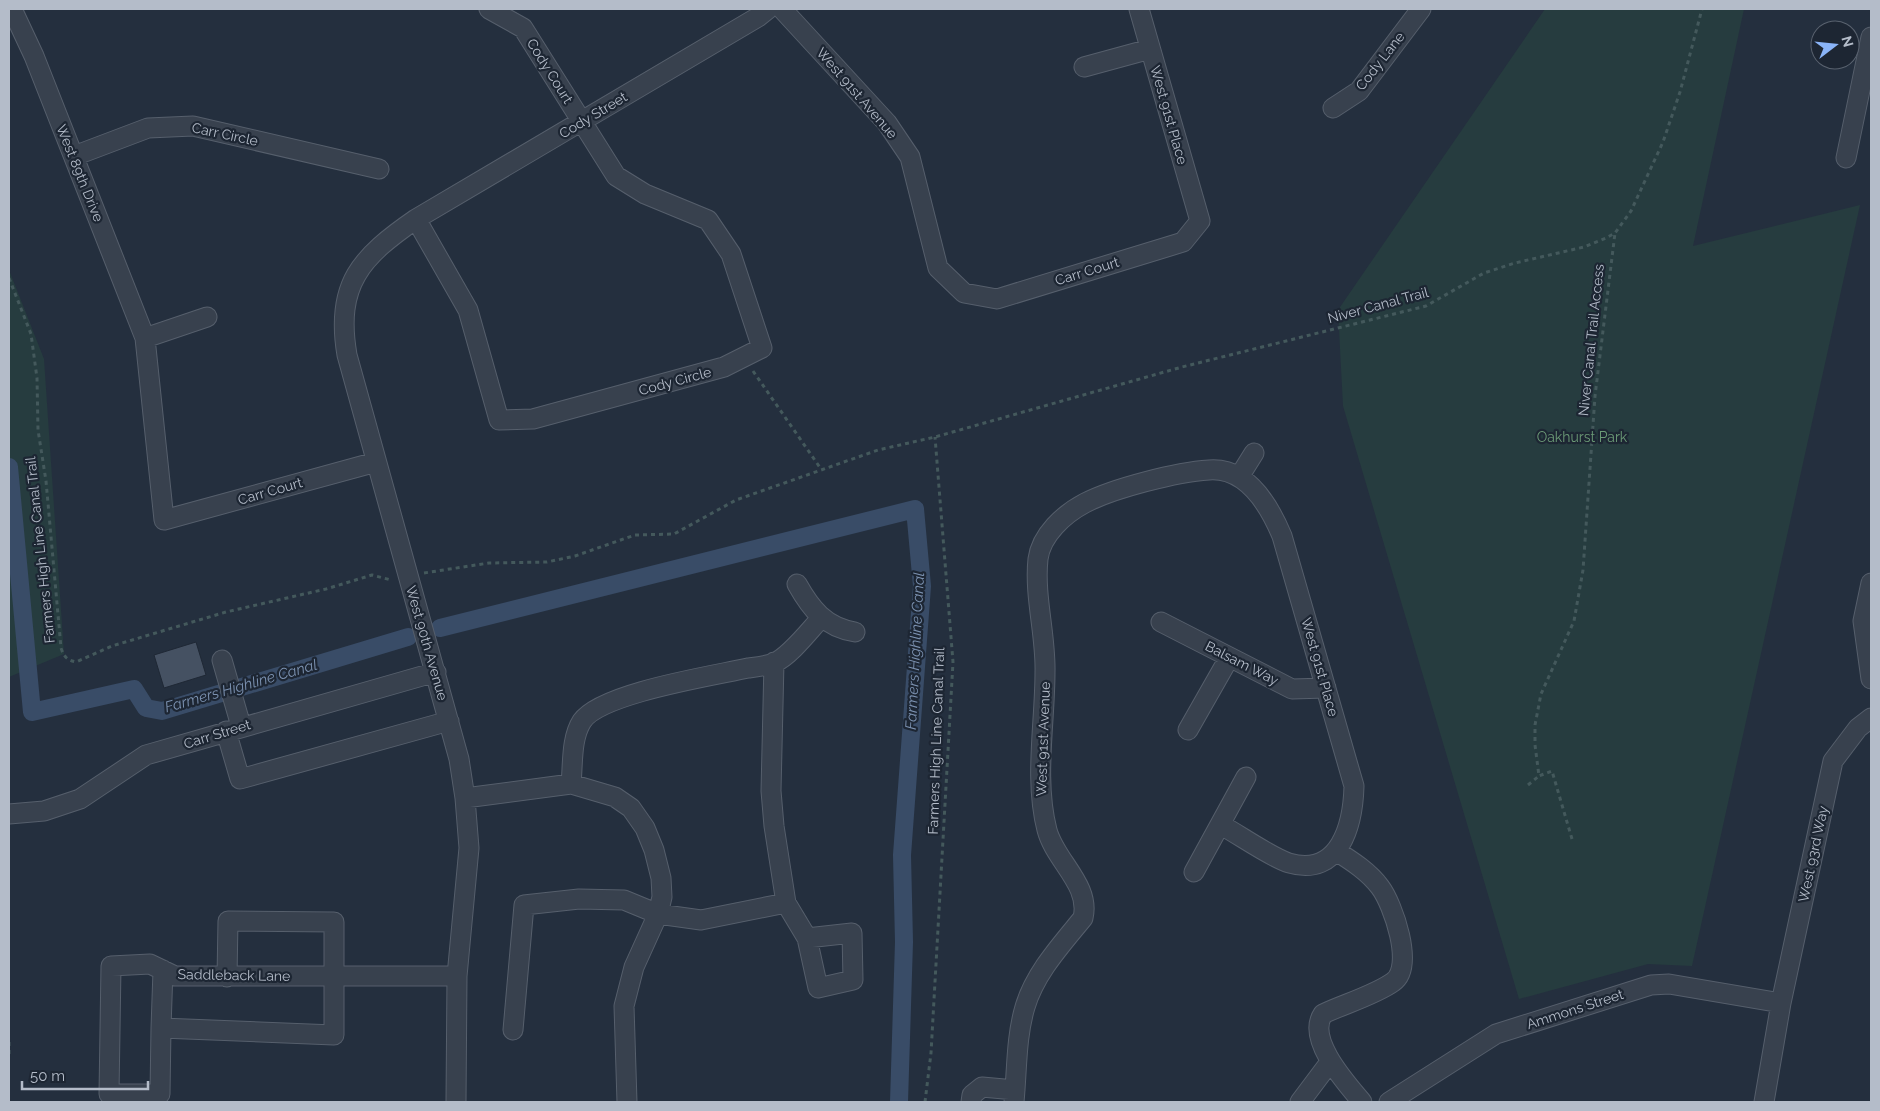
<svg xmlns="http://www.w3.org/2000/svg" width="1880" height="1111" font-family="Raleway,sans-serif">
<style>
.green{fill:#263c3f}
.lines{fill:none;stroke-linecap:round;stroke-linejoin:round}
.canal{stroke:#394c67;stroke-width:18}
.building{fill:#455162;stroke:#1f2835}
.minor-casing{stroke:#565f6c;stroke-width:21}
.path{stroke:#44595c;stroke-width:3;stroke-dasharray:4 4;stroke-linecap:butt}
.minor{stroke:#38414e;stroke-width:19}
.labels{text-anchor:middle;stroke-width:4.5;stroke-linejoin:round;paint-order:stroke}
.street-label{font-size:14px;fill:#b4bcc9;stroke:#1d2633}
.park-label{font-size:14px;fill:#6b9a76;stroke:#1d2633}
.water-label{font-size:15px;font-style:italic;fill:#7c92b1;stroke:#1d2633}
</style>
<rect width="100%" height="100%" fill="#242f3e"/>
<path class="green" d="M1545,9H1744L1693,246L1860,205L1692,966L1648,964L1519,999L1343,406L1338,310Z
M9,270L44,359L64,654L9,677Z"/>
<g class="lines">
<path class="canal" d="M9,467L32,712L134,689L146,708L162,711L408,637
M440,628L915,509L922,586L902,855L904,942L899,1102"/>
</g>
<path class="building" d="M196,642L206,675L164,688L154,655Z"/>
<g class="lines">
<g class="minor-casing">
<path id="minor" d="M12,9L34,56L145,338L164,520L376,462
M782,9L887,123L910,157L938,268L964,293L997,299L1183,242L1200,221L1139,9
M1084,67L1150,49
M1333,108L1359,91L1421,9
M74,156L148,128L193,126L379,169
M1846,158L1871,37
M416,219L468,310L499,420L533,419L724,367L762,348L731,254L708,220L645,194L616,176L523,28L489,9
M145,338L207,317
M1239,477L1254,453
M1871,583L1863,621L1871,679
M797,584C811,609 825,627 855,632
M1161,622L1292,689L1326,688
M222,660L241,726
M774,662L771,791L774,826L786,903L807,938L818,988L853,980L852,933L807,938
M1188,730L1229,658
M226,731L240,779L449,721
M571,784C573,764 571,738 582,721C601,693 712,676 748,668C756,667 766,666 774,663C790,656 809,631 821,618
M465,798L571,784L615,797L631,808L645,828L654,850L661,878L662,897L658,914L634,967L624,1006L627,1102
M9,814L44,811L80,799L146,755L436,672
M1336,851C1352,861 1369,872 1380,887C1393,904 1415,967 1393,982C1375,995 1344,1004 1323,1014C1306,1039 1346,1083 1362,1102
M1194,872L1246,777
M227,977L228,921L334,922V1035L161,1028L160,1094H109L111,966L150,964L175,976H457
M161,1028L163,970
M513,1030L524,905L579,899L624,900L658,914L701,920L786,903
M456,1102L457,976L469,848L465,798L459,759L347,355C335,284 361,257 416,219L758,17L768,9
M971,1102L972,1095L982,1087L1015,1090
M1014,1102C1017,1071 1016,1037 1025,1007C1035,973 1061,945 1083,918C1091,885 1055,861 1047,830C1034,779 1045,724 1045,672C1046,635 1034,596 1038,559C1041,535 1064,514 1085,503C1114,488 1177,472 1209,470C1247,467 1269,505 1282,536L1354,786C1353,824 1340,878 1289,863C1272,858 1238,834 1221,825
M1300,1102L1330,1062
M1389,1102L1496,1034L1651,985L1669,984L1781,1003
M1764,1102L1781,1003L1833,761L1858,728L1871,718"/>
</g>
<path class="path" d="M9,278L31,334L37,378L38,430L46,481L61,648C64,657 67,660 76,662L112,646L226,612L326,589L372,575L391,580
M753,371L821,469
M424,573L489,563L547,562L575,556L635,535L674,534L736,500L878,450L935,437L1182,367L1426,306L1484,273L1515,263L1584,247L1606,238L1615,233L1631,211L1663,142L1680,92L1702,9
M1528,785L1539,776
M1572,839L1552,771L1539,776L1535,745V725L1541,694L1574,621L1583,570L1595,396L1615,233
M9,1042V1058
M925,1102L931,1053L953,662L935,437"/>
<use href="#minor" class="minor"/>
</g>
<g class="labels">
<g class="street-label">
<text transform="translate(1380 61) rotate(-52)" y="5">Cody Lane</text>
<text transform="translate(550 71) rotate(58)" y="5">Cody Court</text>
<text transform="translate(857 93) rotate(49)" y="5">West 91st Avenue</text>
<text transform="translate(593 115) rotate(-31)" y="5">Cody Street</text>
<text transform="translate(1169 115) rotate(74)" y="5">West 91st Place</text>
<text transform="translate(225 134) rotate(12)" y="5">Carr Circle</text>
<text transform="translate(80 173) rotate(68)" y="5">West 89th Drive</text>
<text transform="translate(1087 271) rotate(-17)" y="5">Carr Court</text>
<text transform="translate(1378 305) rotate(-15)" y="5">Niver Canal Trail</text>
<text transform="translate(1591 340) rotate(-84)" y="5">Niver Canal Trail Access</text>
<text transform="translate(675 381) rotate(-15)" y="5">Cody Circle</text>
<text transform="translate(270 491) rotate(-16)" y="5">Carr Court</text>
<text transform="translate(40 550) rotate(-96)" y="5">Farmers High Line Canal Trail</text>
<text transform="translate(427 643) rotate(74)" y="5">West 90th Avenue</text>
<text transform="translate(1242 663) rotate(27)" y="5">Balsam Way</text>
<text transform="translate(1320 667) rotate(74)" y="5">West 91st Place</text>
<text transform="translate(217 734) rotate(-17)" y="5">Carr Street</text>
<text transform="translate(1043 739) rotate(-88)" y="5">West 91st Avenue</text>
<text transform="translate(936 741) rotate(-88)" y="5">Farmers High Line Canal Trail</text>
<text transform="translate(1813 854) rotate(-78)" y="5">West 93rd Way</text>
<text transform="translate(234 975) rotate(1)" y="5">Saddleback Lane</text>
<text transform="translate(1575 1009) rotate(-18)" y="5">Ammons Street</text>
</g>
<g class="park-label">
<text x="1582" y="442">Oakhurst Park</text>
</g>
<g class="water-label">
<text transform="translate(915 651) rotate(-87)" y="5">Farmers Highline Canal</text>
<text transform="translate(241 686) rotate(-16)" y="5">Farmers Highline Canal</text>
</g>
</g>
<rect width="1880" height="1111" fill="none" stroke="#b4bcc9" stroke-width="20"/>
<g transform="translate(1835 45) rotate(74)"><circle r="24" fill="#1d2633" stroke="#59626f"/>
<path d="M0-4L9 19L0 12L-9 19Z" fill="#8ab4f8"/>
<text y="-8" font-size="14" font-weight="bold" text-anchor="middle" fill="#b4bcc9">N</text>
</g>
<path d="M22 1081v8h126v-8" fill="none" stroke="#b4bcc9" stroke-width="2.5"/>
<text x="30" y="1081" font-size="15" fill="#b4bcc9" stroke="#1d2633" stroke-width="4" paint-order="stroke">50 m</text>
</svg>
